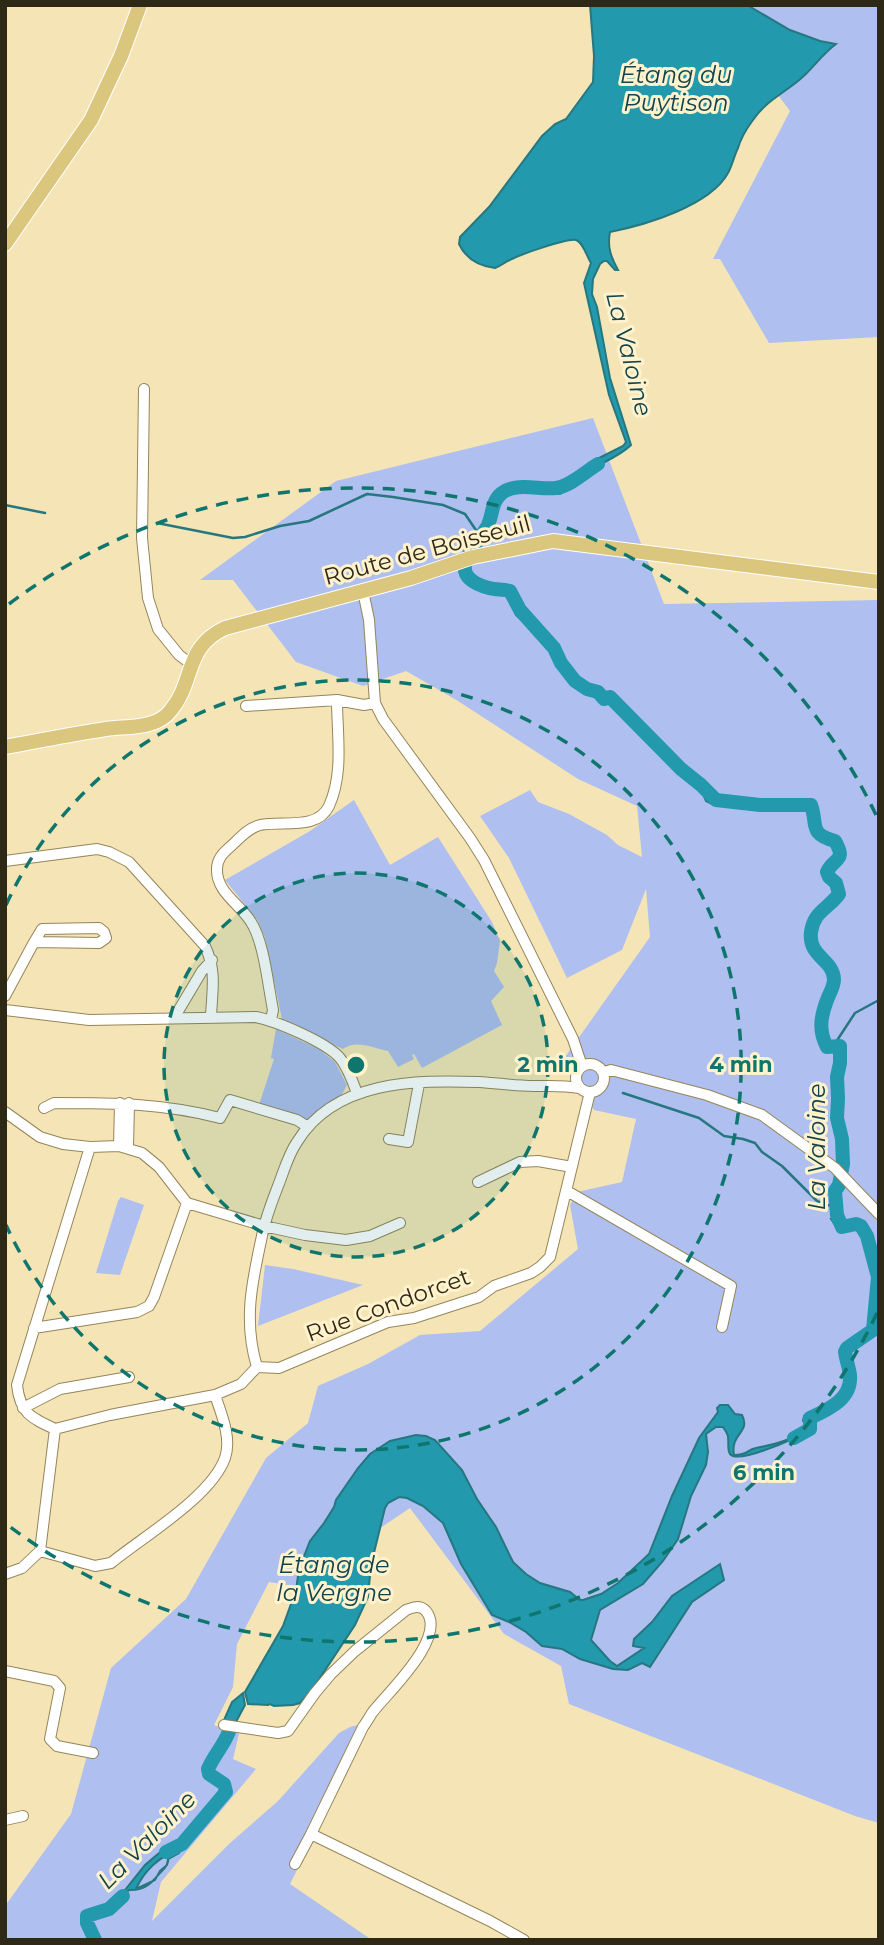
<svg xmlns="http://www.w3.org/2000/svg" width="884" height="1945" font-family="Montserrat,sans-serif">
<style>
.green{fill:#afbff0}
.water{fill:#2299ac;stroke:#26777f;stroke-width:2;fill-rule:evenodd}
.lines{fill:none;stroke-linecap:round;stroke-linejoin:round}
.stream{stroke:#26777f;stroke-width:2.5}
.river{stroke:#2299ac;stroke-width:14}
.minor-casing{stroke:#94855a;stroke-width:12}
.major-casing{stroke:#fff;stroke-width:16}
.minor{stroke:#fff;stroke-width:10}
.major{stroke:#dbc67d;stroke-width:14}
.ring{fill:none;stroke:#0f766e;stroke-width:3.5;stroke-dasharray:12 9}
.labels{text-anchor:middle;stroke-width:6;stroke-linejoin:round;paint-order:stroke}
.street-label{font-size:23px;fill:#2e2816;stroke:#fff2cd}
.water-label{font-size:24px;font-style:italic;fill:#13444c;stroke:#fff2cd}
.centre{fill:#0f766e;stroke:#fff2cd;stroke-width:3.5}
.ring-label{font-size:21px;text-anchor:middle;font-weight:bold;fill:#0f766e;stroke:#fff2cd;stroke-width:6;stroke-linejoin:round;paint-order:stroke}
</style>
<rect width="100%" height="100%" fill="#f5e5b6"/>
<path class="green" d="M677,5H879V337L769,343L720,259H713L790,111L731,32Z
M593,418L664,604L879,600V1823L855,1816L569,1704L561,1666L504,1634L410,1508L294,1586L269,1582L237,1644L233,1687L214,1725L239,1734L233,1759L256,1769L161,1882L152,1921L229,1844L278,1801L339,1733L350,1727L372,1721L290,1884L372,1940H5V1906L71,1814L111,1668L186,1599L266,1458L308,1423L318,1386L368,1364L420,1335L480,1331L578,1249L570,1205L577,1192L622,1182L636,1119L594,1110L565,1057L650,937L646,889L622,950L567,978L509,858L480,816L530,790L538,802L569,814L607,835L618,845L642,857L637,806L578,779L458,701L406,671L363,686L296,662L233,580H200L336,481Z
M354,800L390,865L438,837L492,922L500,941L497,963L494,971L504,987L491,1001L502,1025L422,1068L414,1054L412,1055L414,1059L398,1067L388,1051C374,1048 355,1039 343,1049L293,1027L282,1019L265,938L258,921L225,880L310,831Z
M276,1029L319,1049L335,1062L347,1085L341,1096L307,1120L259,1105L274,1059L271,1058Z
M121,1197L144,1205L120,1275L96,1273L118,1201Z
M265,1265L293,1269L363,1285L258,1326Z"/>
<path class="water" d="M590,5H747L790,30L820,41L836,44C821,55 812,70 798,81C782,94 764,103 753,120C747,128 741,138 738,148C734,156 732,166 728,173C710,206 645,225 610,232C607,247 611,257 618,270H615L607,261H604L600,264L593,279L592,294L597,307L610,378L631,445C617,459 596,464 581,476C574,482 568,489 560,494L552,492L535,493L508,492L503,495L491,514L487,533L479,542L476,549L460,556C472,550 483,537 488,524C493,513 491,499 504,491C520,482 541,492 558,488C569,485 581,475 591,468L589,463L623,446L626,442L609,395L584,283L591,263C587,257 583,242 576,240C567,238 519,255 510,260C505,262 501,266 495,268C479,266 466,259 459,244L460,237L489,207L542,136L555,124L566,119L593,82L594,56Z
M464,567L468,570L465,573C482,592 490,585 510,591L520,610L554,648L561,663L575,681L585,688L610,697L681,769L701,785L716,800L760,805H811C818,824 808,834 835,841L841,854C838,862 830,864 827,872L829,878L836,883L839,894C828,909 814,911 811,932C808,957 833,958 834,979C834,987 830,992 828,999C821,1016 818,1030 827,1046H840V1063L837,1077L838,1098L837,1118L842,1139L843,1164L838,1162L841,1143L833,1120L835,1085L832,1076L838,1054L836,1049L830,1050L824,1048C815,1033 815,1011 824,996C829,988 834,982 830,972C822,956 803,954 809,931C810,924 813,916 817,911C825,902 837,901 834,886L825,878L823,869L827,863L838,858L834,846C817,837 810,833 811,812L808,808L756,807L738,804H712L706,801L700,787L681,774L651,743L636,731L610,701L598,694L583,691L570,680L548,643L516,615L514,602L510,595C489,588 467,592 461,568Z
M833,1186L839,1222L842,1227L856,1224L861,1226L867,1236L878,1277L873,1330L847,1348L845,1352C846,1359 849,1367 850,1375C852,1399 829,1409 810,1418V1429L808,1431C797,1437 739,1465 730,1454C727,1449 729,1443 728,1437C728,1434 725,1430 723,1427H716L706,1434L708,1452L706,1465L691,1496L678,1539L663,1561L643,1584L600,1610L591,1640L610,1661L617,1666L644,1648L633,1646L634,1639L652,1622L672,1596L720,1564L724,1580L692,1602L650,1667L642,1663L628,1670L613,1669L580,1659L562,1649L542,1646L526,1632L509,1622L492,1615L461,1564L443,1523L423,1506L407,1498L399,1497L388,1503L385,1508L371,1565L368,1597L355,1625L310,1693L300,1703L293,1705L274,1706L270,1704L268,1705L248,1704L245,1692L283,1626L296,1590L299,1569L310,1541L324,1523L334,1507L336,1500L358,1468L370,1454L390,1441L416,1435L426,1436L435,1440L462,1470L477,1499L496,1527L513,1562L526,1574L540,1583L570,1592L580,1600H583L601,1594L618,1583L649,1554L672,1496L699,1438L718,1412L717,1408L720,1405H728L735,1414L742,1415C751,1433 730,1433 734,1455C749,1455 746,1450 756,1448C770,1445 799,1440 807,1425L803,1421L804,1416C822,1408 853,1400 847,1373C844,1362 839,1360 843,1347L869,1330L871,1324V1294L875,1282L870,1268L865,1238L859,1228H852L839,1231L831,1219L835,1218L831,1189Z
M243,1693L245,1705L236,1722L224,1720L232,1702Z
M228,1728L230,1729C225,1744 214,1754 208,1769L210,1774L224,1784L226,1792L206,1817L185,1836L179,1853L168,1859C167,1868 164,1868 159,1874C151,1884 143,1891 129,1890L109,1909L90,1916L87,1923L96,1940H94L85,1925L87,1916L91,1911L117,1900L145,1865L159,1853L181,1840L224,1791L223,1788L207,1774C204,1761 214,1754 222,1745C225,1740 226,1734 228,1728ZM179,1851L170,1855L167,1865L160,1871L155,1880L136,1889C144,1871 159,1857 177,1850Z"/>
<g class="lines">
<path class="stream" d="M5,505L45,513
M157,523L233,538L245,537L280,526L309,521L367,494L393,497L443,505L465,514L480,536
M834,1045L855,1013L879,1000
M623,1093L699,1118L724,1136L743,1139L755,1143L762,1152L782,1166L817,1201L827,1205L834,1206"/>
<path class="river" d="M598,464C586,471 571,486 556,488C540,490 516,482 502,493C491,501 493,516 487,527C473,550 444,576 489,588C496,590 503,589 510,591L520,610L554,648L561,663L575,681L587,689L598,692L604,699L610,697L681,769L701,785L716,800L760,805H811C818,824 808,834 835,841C847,862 834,857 827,872L829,877L836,883L839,894C828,909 814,911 811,932C808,957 833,959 834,979C834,987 830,992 827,1000C821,1016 818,1030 827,1047L840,1046V1063L837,1077L838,1098L837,1118L842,1139L843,1164L839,1185L835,1191L837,1215L842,1227L856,1224L861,1226L867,1236L878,1277L873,1330L847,1348L845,1352C846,1360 849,1367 850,1375C852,1399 829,1409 810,1418V1429L794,1438
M166,1852L182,1844L226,1792L224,1784L209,1774L208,1769C214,1755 225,1744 230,1729
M95,1940L87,1923V1916L109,1909L123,1896"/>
<g class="minor-casing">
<path id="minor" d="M144,389L142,538L148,598L158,629L179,655L191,664
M363,591L369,620L375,703L383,719L470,838L484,860L573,1039L582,1066
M246,706L337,700L364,705L375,703
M5,861L97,849L109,852L129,862L205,946C217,972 212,990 211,1017
M5,996L33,944L42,929L99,928L104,932L106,938L99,943L35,942
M5,1010L89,1020L256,1017C276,1021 326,1042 340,1058C348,1068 353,1082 357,1093
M174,1018L202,971L212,960
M271,1020L273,1010C268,985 264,942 251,922C240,904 216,892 217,869C217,859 223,853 230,847C239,839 248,828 260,825C282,820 317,831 329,806C344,773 337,735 337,700
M576 1078a14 14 0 1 1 28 0a14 14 0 1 1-28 0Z
M604,1072L611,1070L707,1095L762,1115L835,1168L879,1214
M44,1108L54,1103C113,1103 162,1103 220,1118L230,1100L297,1120L308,1127
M5,1112L40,1137L63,1144L90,1147L119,1146L142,1153L159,1167L187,1203L264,1226L305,1235L346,1240L370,1236L400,1223
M389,1139L408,1142L419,1084
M119,1146L120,1103
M128,1148L129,1103
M478,1182L520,1162L538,1161L572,1167
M567,1191L731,1286L722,1327
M34,1328L137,1312L149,1306L154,1297L187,1203
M257,1367C243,1321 252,1282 262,1236C265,1219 272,1202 278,1186C284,1171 288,1155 297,1142C335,1080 415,1080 479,1082C497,1083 515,1086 533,1086C551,1086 562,1085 580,1088
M257,1367L279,1368L388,1322L414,1318L479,1297L494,1286L531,1273L540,1267L550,1257L590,1092
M23,1408L60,1389L129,1377
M55,1429C31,1418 20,1413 17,1385L90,1147
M55,1429L110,1415L215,1395L241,1384L257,1367
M40,1551L95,1566L111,1563C144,1536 211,1497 225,1458C232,1438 221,1413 215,1395
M5,1574L22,1568L40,1551L55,1429
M5,1671L54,1681L60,1688L50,1739L57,1746L93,1753
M224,1725L278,1733L288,1731L315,1693L331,1674L355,1651L406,1610C413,1607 420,1605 426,1611C448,1638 386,1694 372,1713C369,1718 366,1723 363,1727L311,1834L490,1921L524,1940
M5,1820L23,1816
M295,1864L311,1834"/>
</g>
<g class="major-casing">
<path id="major" d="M5,244L91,120L121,56L140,5
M5,747C39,741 72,734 106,729C120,727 135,728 149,724C157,722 166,717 171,710C195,681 184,647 225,628L411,578L473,557L553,541L879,582"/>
</g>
<use href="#minor" class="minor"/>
<use href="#major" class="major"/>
</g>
<circle cx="356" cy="1065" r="192" fill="#0f766e" fill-opacity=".12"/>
<g class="ring">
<circle cx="356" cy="1065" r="192"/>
<path d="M6 905A385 385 0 1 1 6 1225"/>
<path d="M877 1313A577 577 0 0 1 9 1526M9 604A577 577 0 0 1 877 817"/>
</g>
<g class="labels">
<g class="street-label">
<text transform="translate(427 550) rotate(-15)" y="8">Route de Boisseuil</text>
<text transform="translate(388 1305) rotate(-20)" y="8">Rue Condorcet</text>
</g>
<g class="water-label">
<text x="676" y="83">Étang du<tspan x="676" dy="28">Puytison</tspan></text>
<text transform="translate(629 354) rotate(76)" y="8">La Valoine</text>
<text transform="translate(817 1147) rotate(-90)" y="8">La Valoine</text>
<text x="334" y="1573">Étang de<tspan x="334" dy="28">la Vergne</tspan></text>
<text transform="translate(147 1840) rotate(-45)" y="8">La Valoine</text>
</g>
</g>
<circle cx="356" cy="1065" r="10" class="centre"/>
<g class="ring-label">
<text x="548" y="1072">2 min</text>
<text x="741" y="1072">4 min</text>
<text x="764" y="1480">6 min</text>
</g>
<rect width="884" height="1945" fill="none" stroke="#2e2816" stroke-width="14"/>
</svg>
